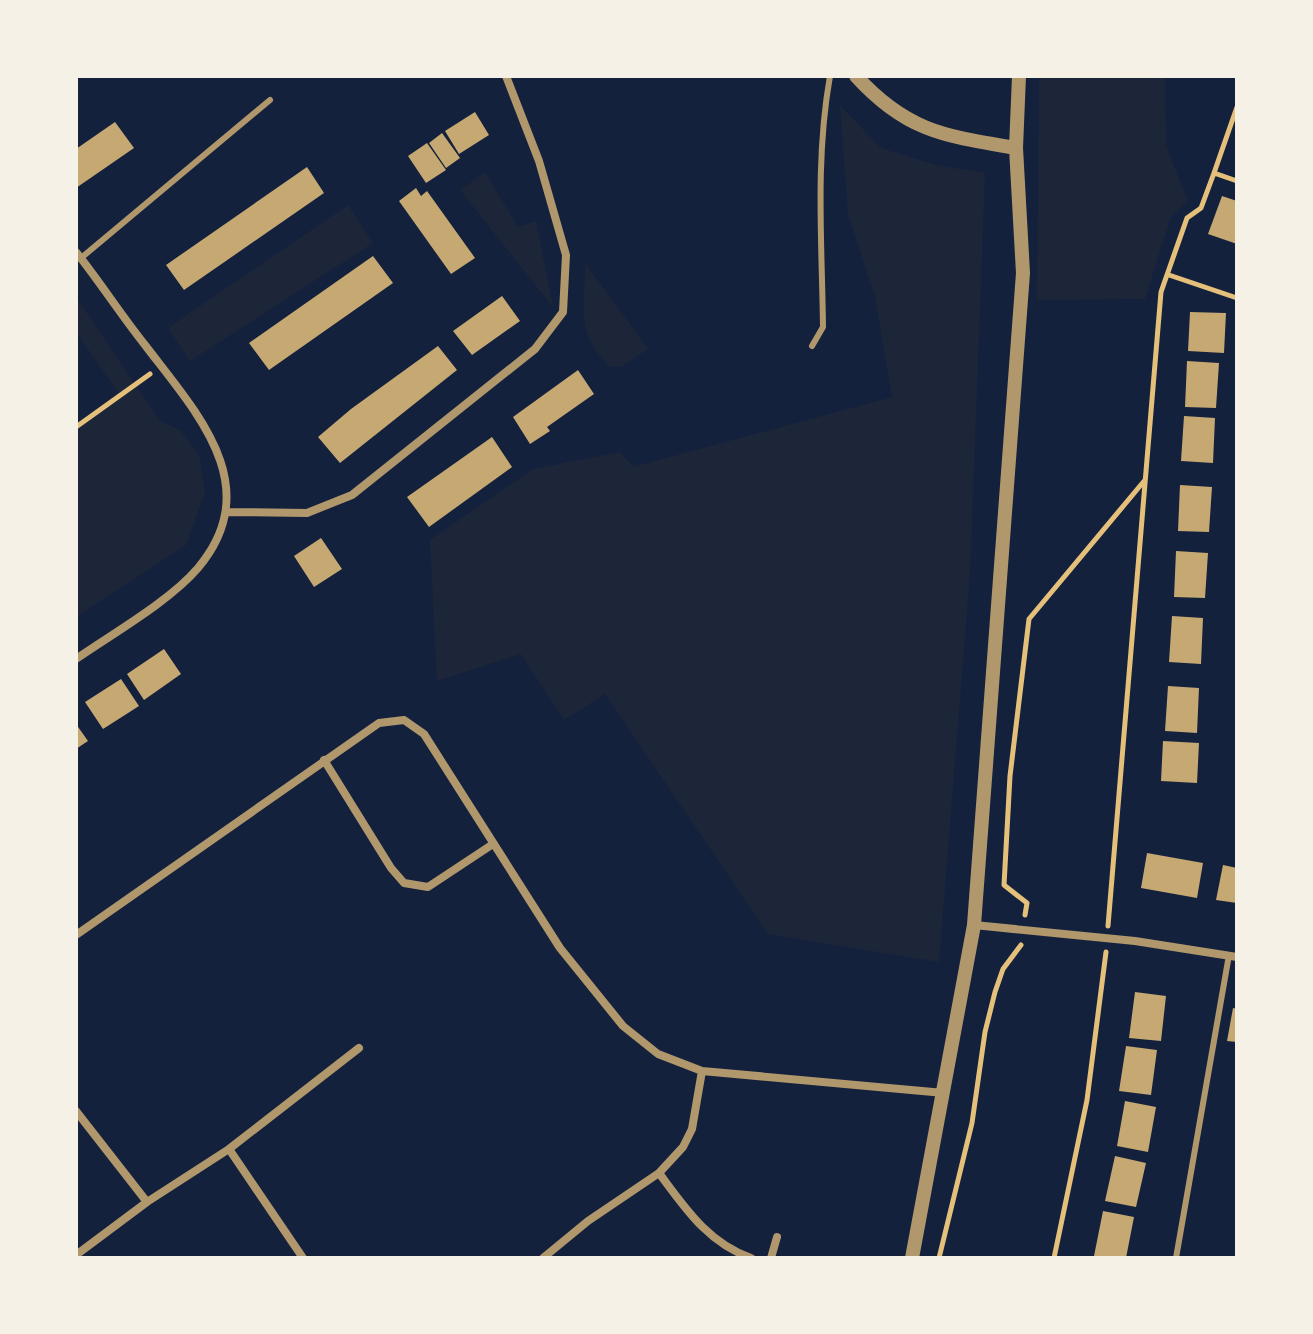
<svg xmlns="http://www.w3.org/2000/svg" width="1313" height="1334" font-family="Spectral,serif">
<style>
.green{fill:#1d2539}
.building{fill:#c6a872}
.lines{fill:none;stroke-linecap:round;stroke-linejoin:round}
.path{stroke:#e5c07b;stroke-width:5}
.service{stroke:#b1986c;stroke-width:6}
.minor{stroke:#b1986c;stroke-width:8}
.tertiary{stroke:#b1986c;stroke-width:14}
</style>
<rect width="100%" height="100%" fill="#14213d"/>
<path class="green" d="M1039,76H1165L1166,146L1188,201L1171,217L1145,299L1037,300Z
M840,105L881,148L936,165L985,173L970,573L939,962L768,934L605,694L564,720L521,654L437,681L430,540L533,469L620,452L633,467L892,397L875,297L848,214Z
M485,172L518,227L536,221L553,307L460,190Z
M348,205L373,243L190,361L168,328Z
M585,263L648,349L623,366L610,367C574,331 585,309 585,263Z
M76,297L160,421L180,430L199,455L205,493L186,545L76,617V427L120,395L76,332Z"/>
<path class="building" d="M475,112L489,135L459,154L445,131Z
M115,122L134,148L76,188V149Z
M442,133L460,158L446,168L429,143Z
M427,143L446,170L426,183L408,156Z
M307,167L324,193L184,290L166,265Z
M416,188L421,196L427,191L475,258L451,274L399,201Z
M1222,196L1237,201V244L1208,234Z
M373,256L393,283L269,370L249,343Z
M502,296L520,321L472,355L453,331Z
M1190,312L1226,313L1224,353L1188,351Z
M438,346L457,370L340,463L318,437L351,409Z
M1187,361L1219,363L1216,408L1185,407Z
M578,370L594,394L547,427L550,431L530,444L513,417Z
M1184,416L1215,418L1213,463L1181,461Z
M492,437L512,467L429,527L407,497Z
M1180,485L1212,487L1209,532L1178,531Z
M321,538L342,569L314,587L294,556Z
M1176,551L1208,553L1205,598L1174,597Z
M1172,616L1203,618L1201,664L1169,662Z
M164,649L181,674L144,700L127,674Z
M121,679L139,706L103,729L85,702Z
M1168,686L1199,688L1197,733L1165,731Z
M76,724L88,741L76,749Z
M1163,741L1199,743L1197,783L1161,781Z
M1147,853L1203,863L1197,898L1141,888Z
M1223,865L1237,868V903L1216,900Z
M1135,992L1166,996L1161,1041L1129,1038Z
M1233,1008L1237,1009V1042L1227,1041Z
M1126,1046L1157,1050L1151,1095L1119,1091Z
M1125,1101L1156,1107L1148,1152L1117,1146Z
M1115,1156L1146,1163L1136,1207L1105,1201Z
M1103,1211L1134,1217L1126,1258L1094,1256Z"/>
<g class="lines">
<path class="path" d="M1237,107L1214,173L1237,181
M1169,275L1237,298
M76,427L150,374
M1025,915L1027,903L1004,885L1010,776L1029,619L1145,480
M1108,926L1161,292L1187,218L1201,208L1214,173
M939,1258L972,1123L985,1032L995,992L1003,969L1021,945
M1054,1258L1087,1100L1106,952"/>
<path class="service" d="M81,258L270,100
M812,346L823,327C822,243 815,160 830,76
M1176,1258L1229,955"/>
<path class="minor" d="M76,252C100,282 121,315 145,345C196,412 267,486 198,568C170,601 112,634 76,659
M227,512L307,513L352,495L535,349L563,312L566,255L539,161L506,76
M324,760L391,868L404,883L428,887L493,844
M974,925L1135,941L1237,957
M76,935L379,723L404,720L424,734L560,948L623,1026L658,1054L702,1071L944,1093
M76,1111L147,1202
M229,1149L359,1048
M659,1173C685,1208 708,1243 751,1258
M76,1255L147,1202L229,1149L303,1258
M543,1258L588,1221L659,1173L683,1147L692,1129L702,1071
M771,1258L777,1237"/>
<path class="tertiary" d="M856,76C907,132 945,136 1016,148
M912,1258L974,925L1023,273L1016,148L1019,76"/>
</g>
<rect width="1313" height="1334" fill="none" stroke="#f6f1e7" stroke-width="156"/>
</svg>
